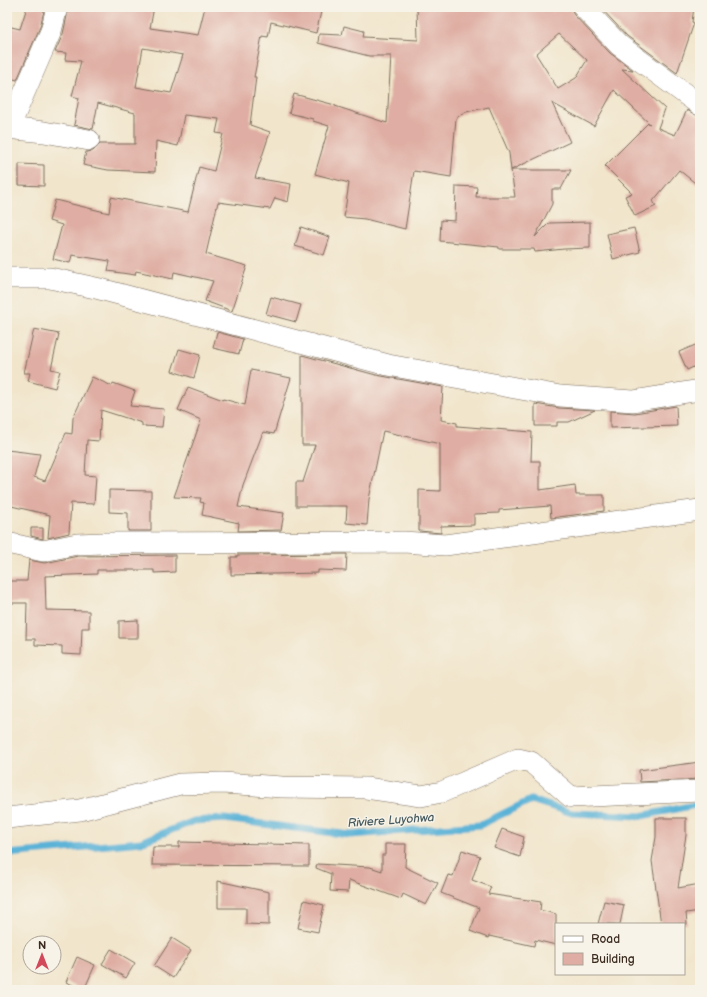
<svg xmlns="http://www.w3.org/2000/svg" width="707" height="997" font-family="'Balsamiq Sans',sans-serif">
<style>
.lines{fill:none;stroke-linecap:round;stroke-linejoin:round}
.stream{stroke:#5ab2d7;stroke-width:7}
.building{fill:#dfada3;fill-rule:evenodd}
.minor-casing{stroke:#7b6b5b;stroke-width:22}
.minor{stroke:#fff;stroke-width:21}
.labels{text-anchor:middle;stroke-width:3;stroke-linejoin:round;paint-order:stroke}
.water-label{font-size:12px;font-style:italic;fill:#465a5f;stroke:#f7f3e8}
</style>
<rect width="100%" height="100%" fill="#f7f3e8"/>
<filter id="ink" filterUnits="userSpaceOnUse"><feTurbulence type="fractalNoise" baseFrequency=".025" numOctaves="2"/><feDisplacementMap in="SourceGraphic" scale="8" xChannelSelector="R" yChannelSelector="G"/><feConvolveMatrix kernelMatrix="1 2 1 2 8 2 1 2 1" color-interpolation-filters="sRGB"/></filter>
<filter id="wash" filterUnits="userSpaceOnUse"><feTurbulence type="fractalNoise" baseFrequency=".012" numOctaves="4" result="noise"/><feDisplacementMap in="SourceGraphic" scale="16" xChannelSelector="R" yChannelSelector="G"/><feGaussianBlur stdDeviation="0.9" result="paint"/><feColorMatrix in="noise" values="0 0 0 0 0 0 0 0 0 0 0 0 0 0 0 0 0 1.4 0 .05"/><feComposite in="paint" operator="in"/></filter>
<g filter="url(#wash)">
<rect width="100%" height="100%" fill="#f1e5cb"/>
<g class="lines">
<path class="stream" d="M7,854L141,842L194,821L224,819L350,835L480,825L531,800L572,813L641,816L700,804"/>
</g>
<g id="blocks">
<path class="building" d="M27,7H45L40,27L17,80L7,77V26L20,29Z
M69,7H154L150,28L198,35L205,7H299L321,12L316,33L271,22L268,37L262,36L254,77H256L250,125L270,132L255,178L291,184L288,202L275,198L270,209L218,202L206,254L247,266L232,311L205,301L213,281L174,272L173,279L136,271L135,275L108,271L110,261L72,255L70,263L53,259L62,225L49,221L55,200L109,213L111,197L188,212L199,167L214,171L223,134L216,133L219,119L184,115L178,146L156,141L155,172L108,170L83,165L86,152L93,151L100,144H135V113L98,103L93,129L74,125L79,98L72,96L81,61L65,60L66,53L55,52L63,34ZM143,48L183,55L171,93L136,87Z
M417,7H571L574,15L610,53L633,70L622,69L665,109L658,128L675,135L687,110L700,117V187L679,170L653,201L656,206L635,216L625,196L632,193L605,166L648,123L650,124L614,90L594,126L552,103L570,142L511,170L509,153L489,107L466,112L456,118L451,177L414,171L405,229L365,219L344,217L349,183L315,174L329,126L313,121V119L289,113L294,94L335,105V106L387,123L391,56H369L318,43L319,34L342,35L344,26L364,31L363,37L418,40ZM559,34L587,60L576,78L558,89L536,54Z
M600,7H694L692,22L694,23L677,73L627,36Z
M19,164L44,165V186L19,185Z
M511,170H571L561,189H552V204L535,237L549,223L590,222V248L564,249L535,252L534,249H499V247L440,241L441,220L455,221L456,186L477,187L476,197H515Z
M301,227L330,237L324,255L295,246Z
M634,228L640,252L613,259L607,234Z
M271,297L301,305L296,322L266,314Z
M34,329L59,334L51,369L60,371L55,388L28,381L30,373H24Z
M217,332L243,339L239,354L213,348Z
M700,343V364L687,370L679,352Z
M179,349L200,355L194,378L172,371Z
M302,355L376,375L443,387L441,420L457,423V426L532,432L531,461H540V490L575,485L576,495H604V511L551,518L550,506L499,510V513L474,514V525L441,526V533L419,531V490L440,491V444L383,431L369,499L367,525L346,523L347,506H296V482H303L315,445H302Z
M251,370L291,378L274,434L263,432L243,485L238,507L284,513L281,530L238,531L239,523L202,515L204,503L200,502L201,498L174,497L201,420L178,410L188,387L223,400V399L245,405Z
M92,377L112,386L113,383L135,391L130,406L164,409L162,427L142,426V423L101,410L99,441L87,440L85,475L96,476L94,504L71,503L69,533L48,538L50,515L7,505V450L40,454L34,477L45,481L66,433L72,434L73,418Z
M535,404L559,408L595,410L569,422H557V426H535Z
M676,406L677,426L610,428V411L635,413Z
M109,490L151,491V531H128V513L109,512Z
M31,528H43V539L31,536Z
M347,554L346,571L318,570V573L231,575V557H237V555Z
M175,555V572L154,573V570H97V574L45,576L46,610L89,611V628H82L81,655L62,654V646L35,645V639H26L27,603H7V581H27L29,560L45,563L78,556Z
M138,620V638H119V621Z
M700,762V779L640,782L639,770Z
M656,818H686V835L678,888L700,884V911L686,913L687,924H661L652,861L656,837Z
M502,829L524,837L520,857L494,848Z
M179,842L309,845V866L152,865L153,847H179Z
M385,844H406L405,867L438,883L426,905L403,894L401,899L349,880L348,892L330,891L331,874L316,868L317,864L370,867L382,871V855H385Z
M462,850L480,856L472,880L491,887L488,894L541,902L540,910L556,914V945L535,940L534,946L489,936L488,938L470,931L479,908L441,893L448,875L453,876Z
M218,881L269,892V925L246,924V908H218Z
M304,900L324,905L318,932L298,928Z
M604,901L624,905L620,924H598Z
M172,938L191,950L173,978L154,966Z
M111,949L135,963L126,978L102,964Z
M77,957L95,965L84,990L66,982Z"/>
</g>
</g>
<g filter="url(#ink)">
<use href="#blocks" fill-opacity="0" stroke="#7b6b5b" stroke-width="1"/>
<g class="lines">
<g class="minor-casing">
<path id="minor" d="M583,7L619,45L700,105
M7,128L44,132L89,140
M9,128L51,31L57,7
M7,278H50L100,289L388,365L560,396L633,401L700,390
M7,543L43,551L77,544L103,543L404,542L445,545L700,510
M7,818L80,810L180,784L222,783L282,787L366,788L421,796L442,792L518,759L531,762L571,797L700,791"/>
</g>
<use href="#minor" class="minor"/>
</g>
</g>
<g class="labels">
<g class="water-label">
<text transform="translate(391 820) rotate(-4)" y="4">Riviere Luyohwa</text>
</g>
</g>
<rect width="707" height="997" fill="none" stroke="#f7f3e8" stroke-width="24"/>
<rect x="555" y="923" width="130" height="52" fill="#f7f3e8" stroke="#aca397"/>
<rect x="563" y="936" width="20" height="6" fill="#ffffff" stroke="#aca397"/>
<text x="591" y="943" font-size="12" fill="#3b2a1e">Road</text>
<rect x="563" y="953" width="20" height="12" fill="#dfada3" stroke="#aca397"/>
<text x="591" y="963" font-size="12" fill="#3b2a1e">Building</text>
<g transform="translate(42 955)"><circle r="19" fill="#f7f3e8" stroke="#aca397"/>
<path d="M0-3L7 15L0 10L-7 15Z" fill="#d1495b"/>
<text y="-6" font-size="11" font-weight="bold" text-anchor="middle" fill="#3b2a1e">N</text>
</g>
</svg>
